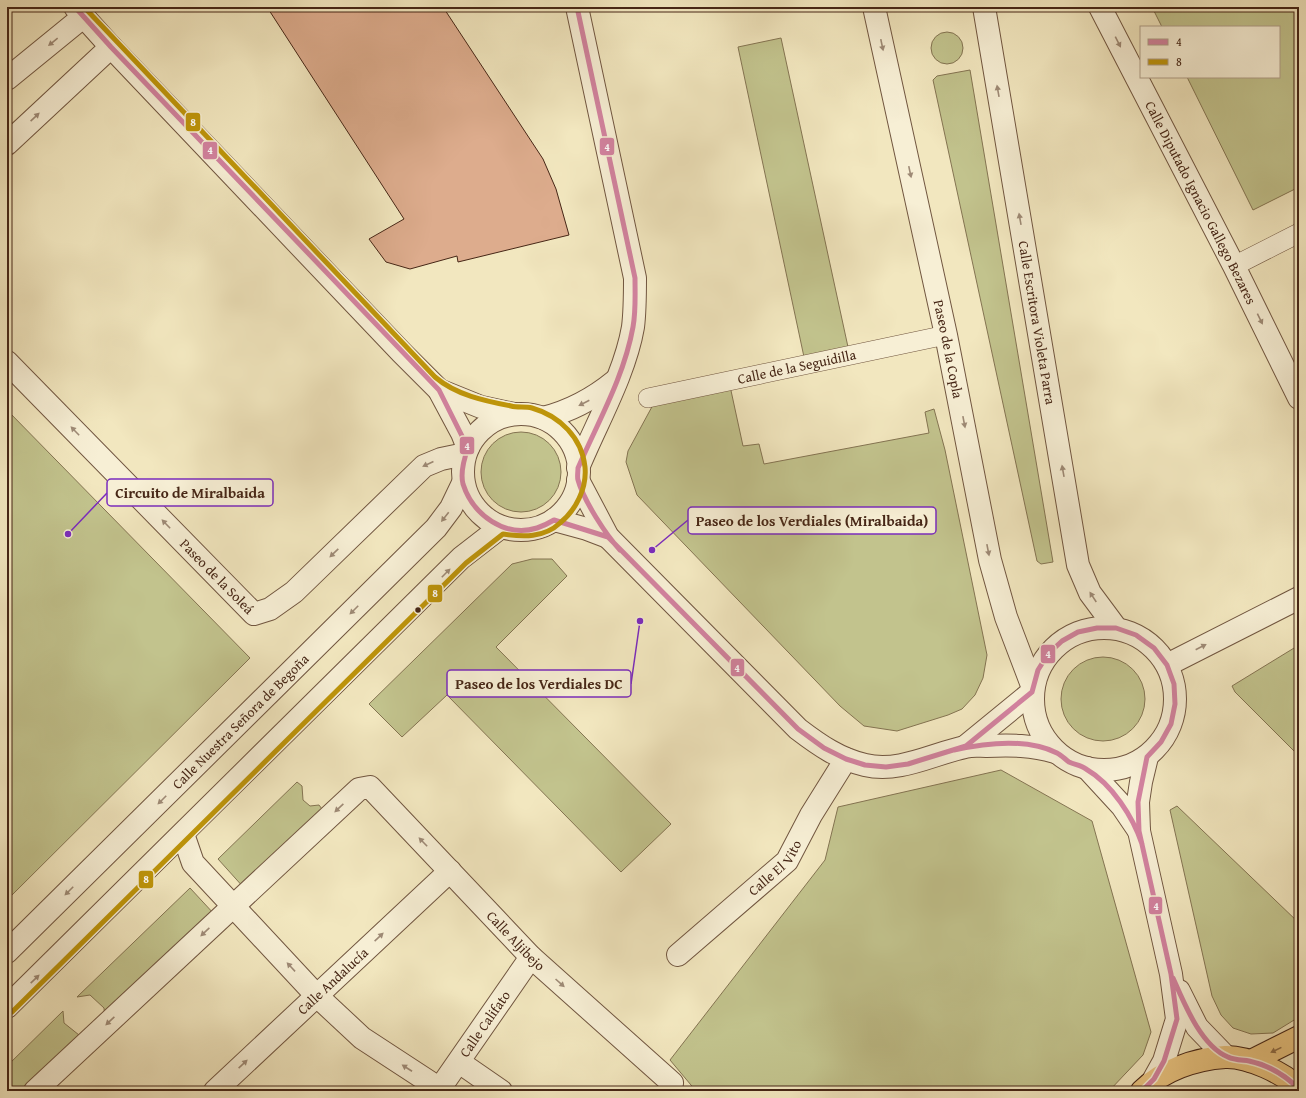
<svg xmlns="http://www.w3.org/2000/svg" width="1306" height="1098" font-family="'Gentium Book Plus',serif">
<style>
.green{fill:#c2c38d;stroke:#847452}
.building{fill:#ddac8d;stroke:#462616}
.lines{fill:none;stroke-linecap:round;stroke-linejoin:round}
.pedestrian-casing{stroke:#715640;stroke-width:20}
.minor-casing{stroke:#715640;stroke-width:24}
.tertiary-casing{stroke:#715640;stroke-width:24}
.primary-casing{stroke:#462616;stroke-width:24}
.trunk-casing{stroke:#462616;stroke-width:24}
.pedestrian{stroke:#f7efd5;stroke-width:19}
.minor{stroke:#f7efd5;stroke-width:22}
.tertiary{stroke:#f7efd5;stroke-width:22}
.primary{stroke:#e9c480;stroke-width:22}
.trunk{stroke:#e9c480;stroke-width:22}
.bus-1-casing{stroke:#f7efd5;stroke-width:8}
.bus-2-casing{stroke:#f7efd5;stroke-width:8}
.bus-1{stroke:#d2829f;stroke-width:5}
.bus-2{stroke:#be950a;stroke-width:5}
.oneway{fill:#9e8a76}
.oneway2{fill:#8f6d46}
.bus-dot{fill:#462616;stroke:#f7efd5;stroke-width:1.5}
.labels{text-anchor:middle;stroke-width:4;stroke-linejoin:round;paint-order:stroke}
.street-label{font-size:14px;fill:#462616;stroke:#f7efd5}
.leader{fill:none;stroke:#7b2cbf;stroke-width:1.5}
.callout-dot{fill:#7b2cbf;stroke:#f7efd5;stroke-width:1.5}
.callout{fill:#f7efd5;stroke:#7b2cbf;stroke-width:1.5}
.callout-label{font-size:15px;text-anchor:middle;font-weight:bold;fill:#462616}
.line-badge{stroke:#f7efd5;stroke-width:1.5}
.badge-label{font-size:11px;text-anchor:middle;font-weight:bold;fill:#fff}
</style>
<rect width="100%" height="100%" fill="#f2e7bf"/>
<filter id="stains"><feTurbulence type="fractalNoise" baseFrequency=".005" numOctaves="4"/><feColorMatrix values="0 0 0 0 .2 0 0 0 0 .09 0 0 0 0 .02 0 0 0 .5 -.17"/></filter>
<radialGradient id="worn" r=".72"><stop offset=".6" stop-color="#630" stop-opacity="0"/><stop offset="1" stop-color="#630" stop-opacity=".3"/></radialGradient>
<path class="green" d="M1152,7H1299V187L1253,210L1187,77H1279V27H1162Z
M931 48a16 16 0 1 1 32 0a16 16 0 1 1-32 0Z
M781,38L848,347L804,357L738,47Z
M970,70L1053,562L1041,564L1037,561L933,80L937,76Z
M730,386L743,446L759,444L764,464L929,433L925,412L934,409L945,450L987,655L983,678L975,695L962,709L948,715L897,731L864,726L840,706L637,495L626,462L628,451L654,403Z
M7,410L250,658L7,900Z
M481 472a40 40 0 1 1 80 0a40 40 0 1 1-80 0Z
M532,559H552L567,576L496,647L671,824L621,872L447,695L402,737L369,704L512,564Z
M1299,645V756L1235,692L1232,686Z
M1061 699a42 42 0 1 1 84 0a42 42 0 1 1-84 0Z
M1001,770L1092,821L1151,1032L1143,1055L1109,1091H696L670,1060L825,860L838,807Z
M297,782L302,786L303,800L310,806L319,805L325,813L245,889L218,859Z
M1177,806L1299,923V1017L1273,1033L1251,1034L1233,1028L1221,1015L1212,996L1170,810Z
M190,888L215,915L105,1020L104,1008L90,995L77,997Z
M63,1011L64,1023L79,1035L29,1091H7V1066Z"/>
<path class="building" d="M267,7H443L543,159L556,189L569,235L458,262L457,256L410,269L386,262L369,239L404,219Z"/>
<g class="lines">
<g class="pedestrian-casing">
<g id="pedestrian">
<path d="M1234,266L1299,233"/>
<path id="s1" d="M648,398L946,335"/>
</g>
</g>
<g class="minor-casing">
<g id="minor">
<path id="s2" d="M874,7L946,335L990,560L1006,617L1033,688"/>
<path id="s3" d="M984,7L1078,565L1090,593L1116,628"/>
<path id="s4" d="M1100,7L1234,266L1299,398"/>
<path d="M7,79L83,17"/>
<path d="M7,144L111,47"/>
<path id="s5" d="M7,362L254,614L270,609L294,592L424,466L441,459L465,454"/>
<path d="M183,834L193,863L317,996L362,1038L440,1089"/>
<path id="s6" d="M678,955L787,861L811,815L846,759"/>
<path d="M459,1062L501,1091"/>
<path id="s7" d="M35,1091L359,789L370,787L531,957L672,1083L670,1091"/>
<path id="s8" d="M215,1091L450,871"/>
<path id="s9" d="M438,1091L531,957"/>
</g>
</g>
<g class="tertiary-casing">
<g id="tertiary">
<path d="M75,7L111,47L401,352L439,390L462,433L468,448"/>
<path d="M577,7L635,278C635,295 635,311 633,327C625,374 596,424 578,468"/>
<path d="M439,390L481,407L514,414"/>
<circle cx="521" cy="472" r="58"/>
<path d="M543,418C571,411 593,399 615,381"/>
<path d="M578,480L608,537L798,729C819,745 839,759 865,765C900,773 932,754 965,747C972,745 979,746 986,746C1011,745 1032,745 1055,752"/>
<path d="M554,520L587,529L608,537"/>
<circle cx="1104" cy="699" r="71"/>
<path d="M1167,665L1299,598"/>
<path d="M966,746L1032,692"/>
<path d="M1147,757L1141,782L1138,802L1139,831L1171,974L1177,1019L1164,1061L1154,1079"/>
<path d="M1087,768L1122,806L1139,831"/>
<path id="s10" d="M7,952L436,528L451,508L463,483"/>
<path d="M1179,991L1197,1027L1226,1057"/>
<path d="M7,1007L461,558L501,527"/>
</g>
</g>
<g class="primary-casing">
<path id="primary" d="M1142,1091C1163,1070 1195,1059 1225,1057C1247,1056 1285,1073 1299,1089"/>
</g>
<g class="trunk-casing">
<path id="trunk" d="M1251,1061L1299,1037"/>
</g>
<use href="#pedestrian" class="pedestrian"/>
<use href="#minor" class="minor"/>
<use href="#tertiary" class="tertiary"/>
<use href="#primary" class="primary"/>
<use href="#trunk" class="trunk"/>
<g class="bus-1-casing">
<path id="bus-1" d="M75,7L111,47L439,390L468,448C464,459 460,472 463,484C473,515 505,538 537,528C543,526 549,523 554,520L608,537L798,729L824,748L846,759L865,765L886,767L908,764L966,746L1032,692L1038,670L1048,654L1062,641L1078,632L1097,628H1116L1136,635L1154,648L1167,665L1174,684L1175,704L1171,724L1161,742L1147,757L1138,802L1139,831L1171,974L1177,1019L1164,1061L1154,1079L1142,1091
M577,7L635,278C635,294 636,311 633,327C624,377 598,422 578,468C578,472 577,477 578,480C584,501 606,535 620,550
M954,750C985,743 1027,738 1057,753C1061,755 1065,759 1069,762C1075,765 1081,765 1086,769C1112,784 1133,817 1142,844
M1173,978C1184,1003 1201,1046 1228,1057C1234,1060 1242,1060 1249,1061C1268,1065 1286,1076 1299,1089"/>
</g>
<g class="bus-2-casing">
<path id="bus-2" d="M12,1012L466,563L503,534C523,537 544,538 560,523C576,510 587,488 585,467C582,438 560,416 532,408C525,406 518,408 511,406C485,401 456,395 435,377L84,7"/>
</g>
<use href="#bus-1" class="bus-1"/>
<use href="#bus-2" class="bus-2"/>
</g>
<defs><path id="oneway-solid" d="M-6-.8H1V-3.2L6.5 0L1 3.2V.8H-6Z"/></defs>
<g class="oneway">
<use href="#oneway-solid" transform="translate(53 42) rotate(141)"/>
<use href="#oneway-solid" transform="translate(1118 42) rotate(63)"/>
<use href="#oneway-solid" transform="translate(882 45) rotate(78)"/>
<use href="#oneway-solid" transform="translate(998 91) rotate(-100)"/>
<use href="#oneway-solid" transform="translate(35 117) rotate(-43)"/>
<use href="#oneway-solid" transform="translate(910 172) rotate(78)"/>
<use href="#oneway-solid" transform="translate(1020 219) rotate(-100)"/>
<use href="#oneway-solid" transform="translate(1260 319) rotate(64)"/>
<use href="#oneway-solid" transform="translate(584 403) rotate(153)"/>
<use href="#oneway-solid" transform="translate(964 422) rotate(79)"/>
<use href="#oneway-solid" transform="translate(75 431) rotate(-134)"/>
<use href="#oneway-solid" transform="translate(428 464) rotate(155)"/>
<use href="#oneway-solid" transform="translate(1063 471) rotate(-100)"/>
<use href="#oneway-solid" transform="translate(445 517) rotate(128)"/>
<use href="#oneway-solid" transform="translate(166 524) rotate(-134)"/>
<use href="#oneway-solid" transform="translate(988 550) rotate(79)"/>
<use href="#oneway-solid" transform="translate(334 553) rotate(136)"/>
<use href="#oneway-solid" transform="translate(446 573) rotate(-45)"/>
<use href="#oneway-solid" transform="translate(1093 597) rotate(-123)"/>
<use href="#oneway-solid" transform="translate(354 610) rotate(135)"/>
<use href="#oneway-solid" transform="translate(1201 647) rotate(-27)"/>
<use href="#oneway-solid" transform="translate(162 800) rotate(135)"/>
<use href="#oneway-solid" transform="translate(339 808) rotate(137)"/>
<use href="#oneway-solid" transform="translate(423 842) rotate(-134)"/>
<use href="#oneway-solid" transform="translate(69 891) rotate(135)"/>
<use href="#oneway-solid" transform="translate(205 932) rotate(137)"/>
<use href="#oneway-solid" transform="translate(379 937) rotate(-43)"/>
<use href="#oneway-solid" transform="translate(291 967) rotate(-133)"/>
<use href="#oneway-solid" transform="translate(35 979) rotate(-44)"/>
<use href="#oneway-solid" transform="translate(560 983) rotate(42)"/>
<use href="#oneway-solid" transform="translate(110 1021) rotate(137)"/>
<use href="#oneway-solid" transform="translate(243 1064) rotate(-43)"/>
<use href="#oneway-solid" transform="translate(407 1068) rotate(-147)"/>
</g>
<use class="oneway2" href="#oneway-solid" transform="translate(1276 1050) rotate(154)"/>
<circle class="bus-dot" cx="418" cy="610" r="3.5"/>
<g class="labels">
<g class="street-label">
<text dy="5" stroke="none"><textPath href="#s4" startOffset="220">Calle Diputado Ignacio Gallego Bezares</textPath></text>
<text dy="5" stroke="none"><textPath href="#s3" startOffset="320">Calle Escritora Violeta Parra</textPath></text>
<text dy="5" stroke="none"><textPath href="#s2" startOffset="350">Paseo de la Copla</textPath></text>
<text dy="5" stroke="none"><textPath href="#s1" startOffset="152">Calle de la Seguidilla</textPath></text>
<text dy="5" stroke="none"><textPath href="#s5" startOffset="300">Paseo de la Soleá</textPath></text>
<text dy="5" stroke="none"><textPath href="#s10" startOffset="328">Calle Nuestra Señora de Begoña</textPath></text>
<text dy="5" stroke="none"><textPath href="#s6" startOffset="131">Calle El Vito</textPath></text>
<text dy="5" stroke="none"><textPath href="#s7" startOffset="666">Calle Aljibejo</textPath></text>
<text dy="5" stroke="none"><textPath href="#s8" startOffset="161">Calle Andalucía</textPath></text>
<text dy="5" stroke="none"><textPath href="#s9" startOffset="82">Calle Califato</textPath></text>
</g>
</g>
<path class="leader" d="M68 534L107 493M652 550L688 520M640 621L631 684"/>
<g class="callout-dot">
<circle cx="68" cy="534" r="4"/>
<circle cx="652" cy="550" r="4"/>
<circle cx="640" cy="621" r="4"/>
</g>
<g class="callout">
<rect x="107" y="479" width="166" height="27" rx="4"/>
<rect x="688" y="507" width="248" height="27" rx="4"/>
<rect x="447" y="670" width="184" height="27" rx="4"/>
</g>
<g class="callout-label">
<text x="190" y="498">Circuito de Miralbaida</text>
<text x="812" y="526">Paseo de los Verdiales (Miralbaida)</text>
<text x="539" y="689">Paseo de los Verdiales DC</text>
</g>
<g class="line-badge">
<rect x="185" y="112" width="16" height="20" rx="4" fill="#be950a"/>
<rect x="599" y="137" width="16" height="19" rx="4" fill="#d2829f"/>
<rect x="202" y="141" width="16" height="19" rx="4" fill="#d2829f"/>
<rect x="459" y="436" width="16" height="19" rx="4" fill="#d2829f"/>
<rect x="427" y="584" width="16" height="19" rx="4" fill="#be950a"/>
<rect x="1040" y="644" width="16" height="20" rx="4" fill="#d2829f"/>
<rect x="730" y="658" width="15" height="19" rx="4" fill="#d2829f"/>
<rect x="138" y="870" width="16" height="19" rx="4" fill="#be950a"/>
<rect x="1148" y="896" width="15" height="19" rx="4" fill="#d2829f"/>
</g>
<g class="badge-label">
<text x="193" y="126">8</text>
<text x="607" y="151">4</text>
<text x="210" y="154">4</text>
<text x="467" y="450">4</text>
<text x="435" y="597">8</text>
<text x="1048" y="658">4</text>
<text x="737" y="672">4</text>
<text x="146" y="883">8</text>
<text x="1156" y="910">4</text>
</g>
<rect width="1306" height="1098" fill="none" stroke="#f2e7bf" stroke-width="24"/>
<rect x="8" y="8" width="1290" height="1082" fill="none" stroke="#462616" stroke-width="2"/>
<rect x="12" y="12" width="1282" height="1074" fill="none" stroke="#462616"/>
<rect x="1140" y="26" width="140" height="52" fill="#f7efd5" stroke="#b09f89"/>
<rect x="1148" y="39" width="20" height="6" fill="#d2829f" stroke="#b09f89"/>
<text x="1176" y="46" font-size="12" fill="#462616">4</text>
<rect x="1148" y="59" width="20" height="6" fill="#be950a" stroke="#b09f89"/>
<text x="1176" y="66" font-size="12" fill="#462616">8</text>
<rect width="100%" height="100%" filter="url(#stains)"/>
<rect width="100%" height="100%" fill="url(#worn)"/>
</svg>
